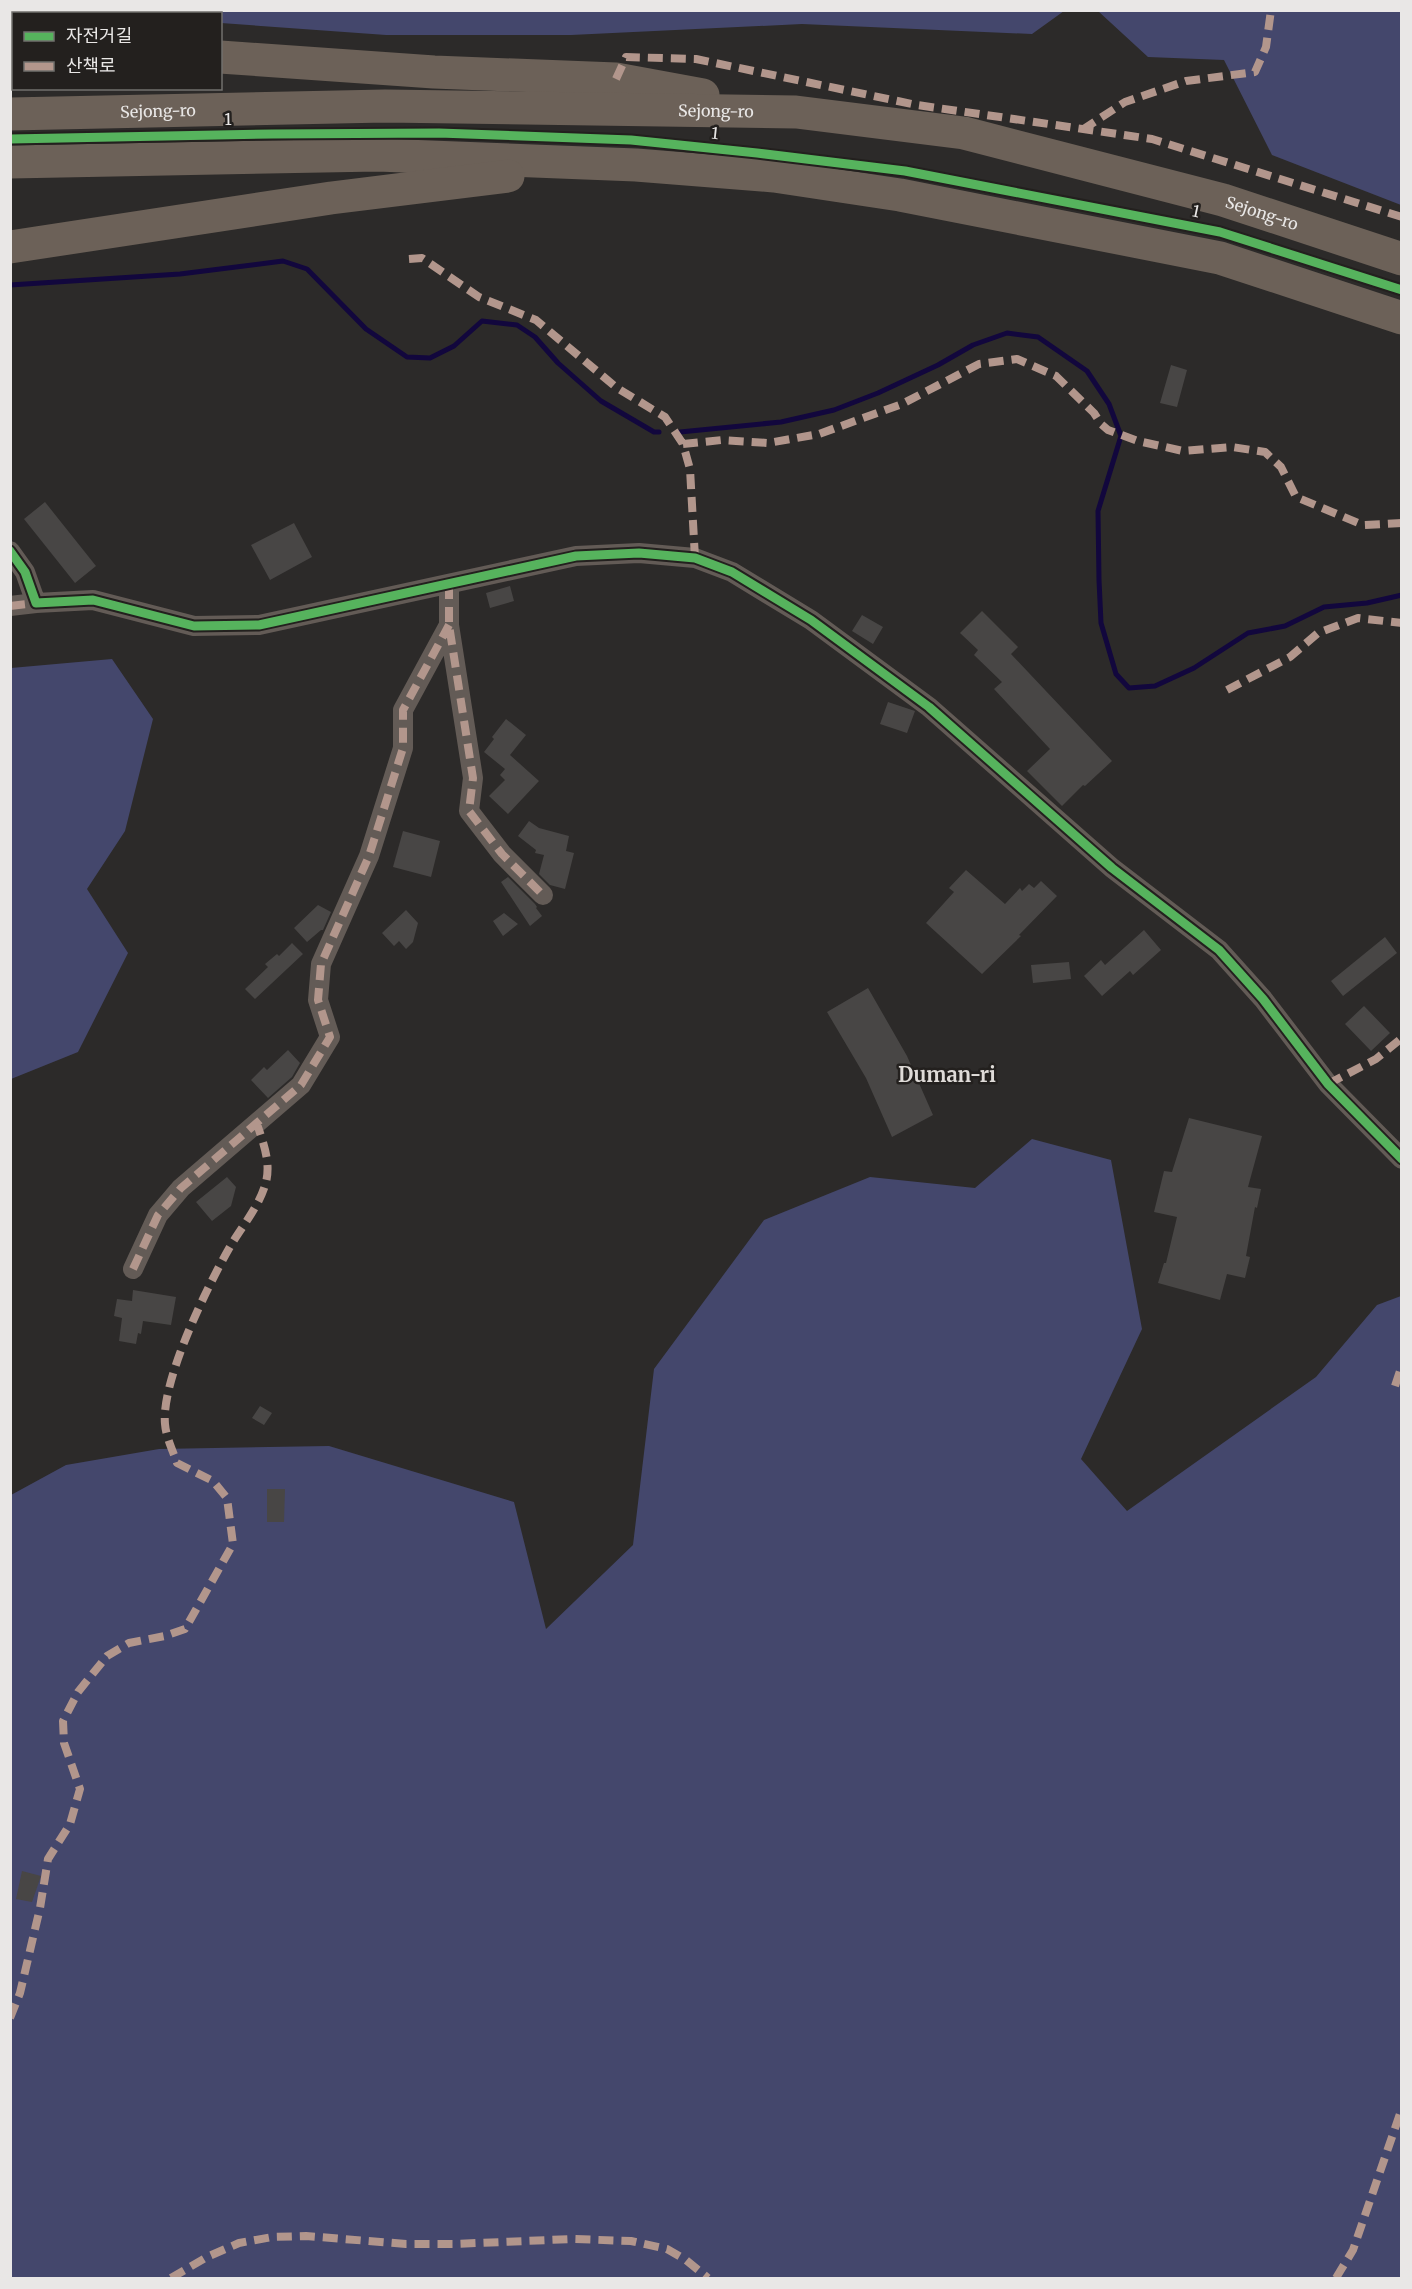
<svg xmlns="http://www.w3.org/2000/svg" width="1412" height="2289" font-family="Merriweather,'Noto Sans KR',serif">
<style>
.green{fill:#44476c}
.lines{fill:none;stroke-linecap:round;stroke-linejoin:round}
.stream{stroke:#12073d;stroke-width:5}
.building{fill:#484645}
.street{stroke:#635b56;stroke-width:20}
.highway{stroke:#6c6158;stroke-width:33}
.quiet{stroke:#b2968c;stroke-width:8;stroke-dasharray:15 8;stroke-linecap:butt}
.cycleway-casing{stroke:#23201e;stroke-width:13}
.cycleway{stroke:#56b35d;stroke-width:9}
.labels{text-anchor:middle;stroke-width:5;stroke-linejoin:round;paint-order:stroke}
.street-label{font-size:16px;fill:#e9e7e6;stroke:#23201e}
.quarter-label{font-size:20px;font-weight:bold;fill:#dfdbd8;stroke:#23201e}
</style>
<rect width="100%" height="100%" fill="#2c2a29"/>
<path class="green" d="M47,11H1064L1032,34L802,24L571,35H386L221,23L220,14H89Z
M1098,11H1401V205L1272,155L1224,60L1148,57Z
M112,659L153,719L125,831L87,889L128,953L78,1052L11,1079V668Z
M1032,1139L1111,1160L1142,1329L1081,1459L1127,1511L1316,1377L1377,1305L1401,1296V2278H11V1495L66,1465L159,1449L329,1446L514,1502L546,1629L633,1545L654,1369L764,1220L870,1177L975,1188Z"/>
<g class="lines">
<path class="stream" d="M10,285L180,274L283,261L307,269L366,329L407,357L430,358L454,346L482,321L517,325L535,337L558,363L601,401L654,432H659
M680,432L781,422L834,410L878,393L938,365L973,345L1007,333L1038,337L1087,371L1109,404L1121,436L1098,511L1099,580L1101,623L1116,674L1129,688L1155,686L1194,668L1248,633L1285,626L1324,607L1367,603L1402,595"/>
</g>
<path class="building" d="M1171,365L1187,370L1177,407L1160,403Z
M45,502L96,566L75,583L24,519Z
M294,523L312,557L270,580L251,545Z
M510,586L514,601L490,608L486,593Z
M982,611L1018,647L1011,654L1112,761L1085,786L1083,785L1062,806L1027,771L1050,749L994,689L1002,682L974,655L978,650L960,633Z
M862,615L883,627L873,644L852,631Z
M888,702L915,711L907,733L880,724Z
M506,719L526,735L510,755L539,781L508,814L489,796L505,780L500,775L505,769L484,752L494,739L492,737Z
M529,821L539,828L569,836L566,851L574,853L565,889L550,885L539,874L544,855L535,853L536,850L518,836Z
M403,831L440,841L431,877L393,867Z
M966,870L1005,904L1020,888L1022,891L1029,884L1034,888L1041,881L1057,896L1019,935L1021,936L982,974L926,923L954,892L949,888Z
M508,877L535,904L537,907L536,908L542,916L530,926L501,882Z
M318,905L331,912L323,930H321L307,942L294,928Z
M406,910L418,923L413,942L406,949L399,941L394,946L382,933Z
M504,913L518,924L503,936L493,921Z
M1144,930L1161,950L1133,975L1130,971L1102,996L1084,976L1101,960L1105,965Z
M1385,937L1397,953L1343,996L1331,981Z
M292,943L303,954L255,999L245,989L268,967L265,964L277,954L279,956Z
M1069,962L1071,979L1033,983L1031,965Z
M868,988L907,1056L933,1115L892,1137L866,1078L827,1012Z
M1364,1006L1390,1033L1371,1051L1345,1024Z
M288,1050L300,1063L292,1077L268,1098L251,1080L264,1067L267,1070Z
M1189,1118L1262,1136L1248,1187L1261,1189L1257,1208L1255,1207L1246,1256L1250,1257L1245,1278L1227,1274L1220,1300L1158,1283L1164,1263H1166L1177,1217L1154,1212L1164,1171L1172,1172Z
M227,1177L236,1187L231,1206L212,1221L196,1202Z
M133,1290L176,1297L171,1325L143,1321L141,1334L138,1333L136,1344L119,1341L122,1318L114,1316L117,1299L132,1301Z
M260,1406L272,1413L264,1425L252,1418Z
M267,1489H285L284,1522H267Z
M22,1871L41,1876L32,1902L16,1899Z"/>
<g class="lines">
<path class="street" d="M10,551L25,572L36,603L93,600L194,626L259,625L576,556L639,553L695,558L732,572L811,620L929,707L1112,868L1219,950L1263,999L1328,1084L1402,1159
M449,584V625L473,778L469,811L502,854L543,895
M10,606L36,603
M133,1269L158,1215L181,1188L301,1085L330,1037L318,1000L321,964L369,856L403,748V710L449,625"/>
<g class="highway">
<path d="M10,41H14"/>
<path d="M220,57L434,72L616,79L703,95"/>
<path id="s1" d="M10,114L385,106L796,112L964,133L1223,200L1402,259"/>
<path d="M10,162L378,155L636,165L774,176L900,195L1220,258L1402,318"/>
<path d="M10,247L331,198L508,176"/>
</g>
<path class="quiet" d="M616,79L626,57L696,59L917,105L1152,139L1402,217
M1082,130L1125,102L1186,81L1255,72L1266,47L1271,10
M409,259L422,258L479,297L536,320L617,388L665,417L683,444
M695,558L690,469L683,444L722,440L768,443L819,434L902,404L979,364L1017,359L1056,376L1094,413L1101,424L1108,430L1138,441L1183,451L1232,447L1265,452L1281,467L1296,497L1363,525L1402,523
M449,584V625L473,778L469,811L502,854L543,895
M10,606L36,603
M1227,690L1290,657L1318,633L1358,618L1402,623
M1328,1084L1376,1059L1402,1038
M133,1269L158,1215L181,1188L301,1085L330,1037L318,1000L321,964L369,856L403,748V710L449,625
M1395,1386L1402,1365
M10,2018L20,1993L40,1908L48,1859L70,1824L80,1789L64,1743L63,1721L78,1692L107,1656L129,1643L165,1636L185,1629L233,1544L227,1498L213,1481L177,1463C173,1451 166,1437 165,1424C161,1380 208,1285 231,1245C243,1225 260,1205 266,1182C271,1162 263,1142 257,1124
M171,2278L207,2257L239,2243L272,2237L306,2236L406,2244H454L573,2239L631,2241L667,2249L686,2260L708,2278
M1336,2278L1353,2250L1402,2108"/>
<g class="cycleway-casing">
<path id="cycleway" d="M10,139L272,134L439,133L631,140L757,153L905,171L1220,232L1402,290
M10,551L25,572L36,603L93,600L194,626L259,625L576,556L639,553L695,558L732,572L811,620L929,707L1112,868L1219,950L1263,999L1328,1084L1402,1159"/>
</g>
<use href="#cycleway" class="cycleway"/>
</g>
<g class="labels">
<g class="street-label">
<text dy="6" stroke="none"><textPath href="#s1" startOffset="148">Sejong-ro</textPath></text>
<text dy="6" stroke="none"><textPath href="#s1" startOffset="706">Sejong-ro</textPath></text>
<text transform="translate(228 119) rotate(-1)" y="6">1</text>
<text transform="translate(715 133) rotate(6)" y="6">1</text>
<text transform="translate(1196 211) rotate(12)" y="6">1</text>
<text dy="6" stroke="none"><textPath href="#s1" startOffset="1264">Sejong-ro</textPath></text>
</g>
<g class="quarter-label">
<text x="947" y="1082">Duman-ri</text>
</g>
</g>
<rect width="1412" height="2289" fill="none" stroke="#e9e7e6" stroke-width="24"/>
<rect x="12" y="12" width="210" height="78" fill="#23201e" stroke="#72706e" stroke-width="1.5"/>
<rect x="24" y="32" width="30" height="9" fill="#56b35d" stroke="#72706e" stroke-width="1.5"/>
<text x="66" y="42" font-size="18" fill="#e9e7e6">자전거길</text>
<rect x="24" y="62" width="30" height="9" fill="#b2968c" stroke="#72706e" stroke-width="1.5"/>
<text x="66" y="72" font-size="18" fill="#e9e7e6">산책로</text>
</svg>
